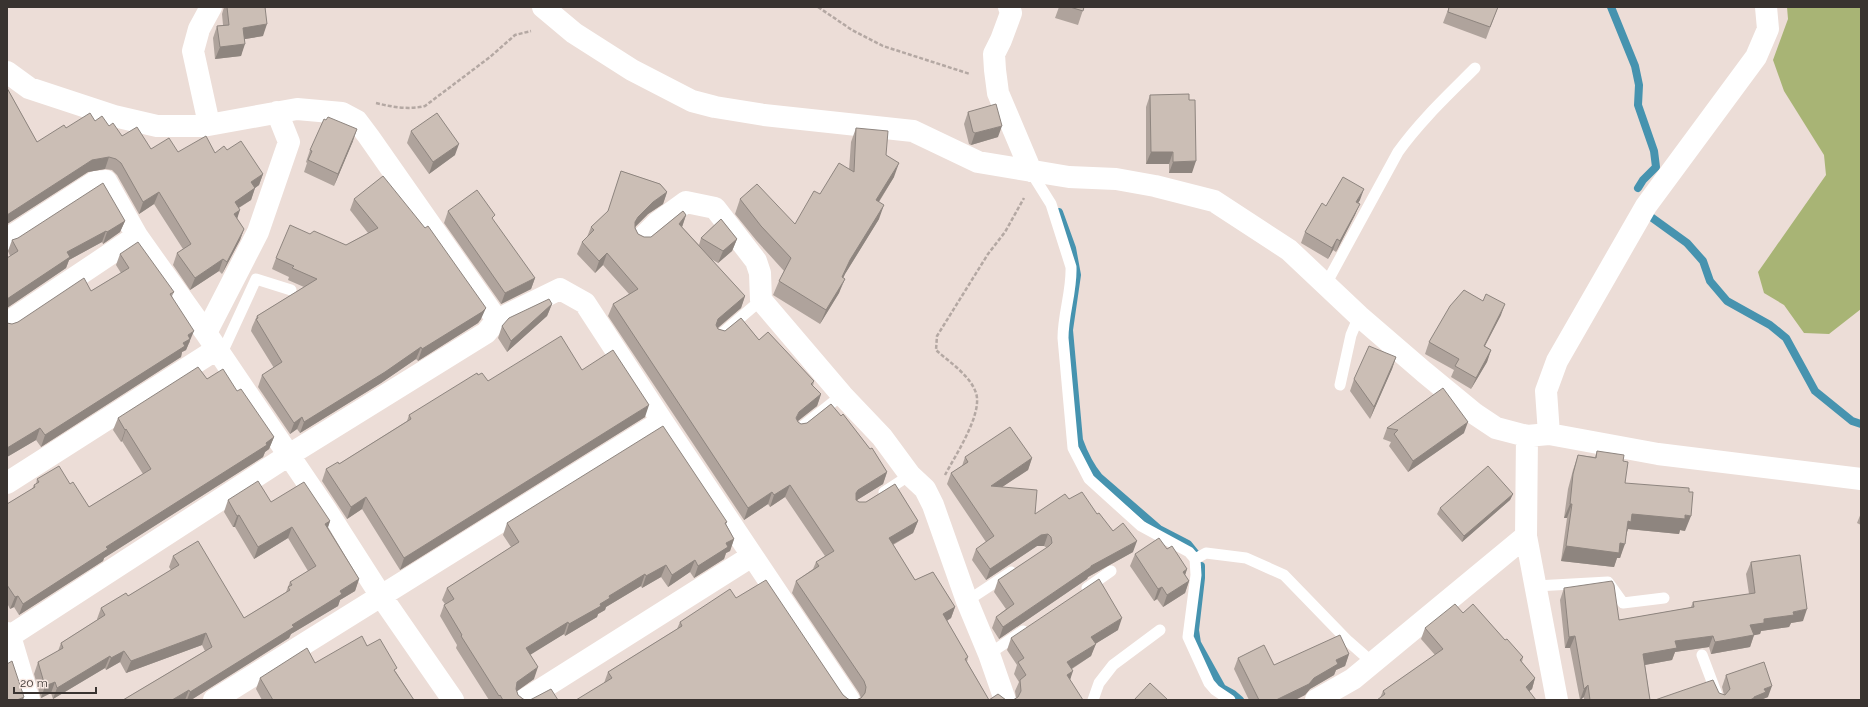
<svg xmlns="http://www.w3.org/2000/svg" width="1868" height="707" font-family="Raleway,sans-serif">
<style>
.forest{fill:#a8b475}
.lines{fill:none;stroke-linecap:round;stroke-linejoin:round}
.stream{stroke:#4693af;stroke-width:8}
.path{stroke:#b4a8a3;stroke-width:2.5;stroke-dasharray:4 2;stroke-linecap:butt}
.lane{stroke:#fff;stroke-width:11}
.street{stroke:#fff;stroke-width:22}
.wall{fill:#afa39c}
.shaded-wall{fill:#8e857f}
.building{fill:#cbbeb5;stroke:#8e857f}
</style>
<rect width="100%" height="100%" fill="#ecddd7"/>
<path class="forest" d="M1787,7H1861V309L1829,334L1804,333L1784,305L1764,293L1758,272L1826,175L1824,155L1784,91L1773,60L1788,19Z"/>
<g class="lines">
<path class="stream" d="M1611,7L1635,66L1639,85L1638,105L1654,151L1656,167L1643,180L1638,188
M1059,212L1072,248L1077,275L1069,330L1079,440C1084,454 1090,466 1099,477L1159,529L1188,544L1196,554
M1651,217L1687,243L1703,261L1710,281L1727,301L1770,325L1786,338L1815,391L1852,421L1861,424
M1201,566V578L1195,630L1197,643L1222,688L1233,694L1240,700"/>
<path class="path" d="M818,7L852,30L883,46L970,74
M376,103C392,107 409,110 425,106L490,57L515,35L531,31
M945,475C955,456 983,414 976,393C970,375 949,362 936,350L937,336L988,254L1005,232L1024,198"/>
<path class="lane" d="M1031,172L1051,204L1071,267C1072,291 1063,314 1063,338L1073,448L1089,479L1141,526L1189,552L1195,559L1196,575L1188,637L1209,683L1215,690L1230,700
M1326,284L1398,152C1420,121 1448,95 1475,68
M719,336L761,300
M221,355L256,279L291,290
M1340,385L1351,335L1359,316
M799,429L842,395
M884,492L910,475
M1195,559L1206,553L1246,558L1284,575L1348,641L1373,663
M1536,586L1608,582L1623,603L1664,598
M1087,588L1111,571
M967,601L1011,572
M989,654L1023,631
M1702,655L1719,700
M1093,700L1099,683L1113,665L1160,630"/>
<path class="street" d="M543,7L574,33L632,70L692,101L715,107L764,115L913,131L978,162L1069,177L1116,179L1155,186L1214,201L1289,250L1359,316L1424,372L1475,414L1496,428L1527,436L1549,434L1658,454L1861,479
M1009,7L1011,13L1001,40L994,54L995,70L998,93L1031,171
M7,72L29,88L114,116L157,126H203L297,109L342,113L357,121L369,137L497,320
M209,124L193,51L199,29L211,7
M643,237L657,223L686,202L715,208L756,261L760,273L761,300L842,395L882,437L910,475L925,489L933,505L967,601L989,654L1005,700
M7,239L95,182L106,181L137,236
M7,323L137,236L206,333L326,510L381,596L453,700
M206,333L258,232L289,142L277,112
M1549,434L1546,391L1557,361L1646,206L1756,57L1768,29L1766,7
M1527,436L1526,536L1557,700
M7,483L217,349
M7,633L10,636L29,700
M10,636L289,455L486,333L497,320L560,289L585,303L662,421L849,700
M214,700L662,421
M524,700L752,556
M1316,700L1353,679L1526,536"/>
</g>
<path class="wall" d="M224,7H265L263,36L245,39L241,56L215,59L213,38L217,26L223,25L222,14Z
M1059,7H1084L1078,25L1055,18Z
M1449,7H1498L1486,39L1443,23Z
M7,88L37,142L66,128L95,121L109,126L122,136L151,149L178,152L215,153L227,150L263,174L259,185L255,188L251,200L239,208L237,219L244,229L240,240L222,274L219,271L190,290L173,265L177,253L183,249L154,204L139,214L117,175L112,170L105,169L88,172L7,224Z
M1150,95L1189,100L1192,173H1169V164H1146V107Z
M968,112L998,137L971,145L969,144L964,124Z
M856,128L886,155L894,177L879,202V219L845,274L843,278L839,293L820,324L773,295L779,281L784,271L756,240L735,214L740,199L795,224L820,194L849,170L851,142Z
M411,131L455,155L429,174L407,143Z
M353,141L334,186L304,172L307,163L306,162L310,150Z
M621,171L660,184L667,192L663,204L648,214L635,227L638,234L644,237H651L683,211L686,215L682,227L699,245L701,238L721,219L737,239L732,251L718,263L711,259L745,296L741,308L718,328V329L725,331L741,318L759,340L768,332L814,381L813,386L821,394L817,406L798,421V422L801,424L807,423L831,404L841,416L843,414L870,449L872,448L887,472L883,484L857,500L859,502H866L895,484L918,521L913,533L893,545L915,580L933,572L955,607L951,618L947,621L968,657L967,662L989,700L998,694L1006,700H856L861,698L859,693L792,593L796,581L813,569L816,562L825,556L785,497L770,507L768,504L744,520L608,316L613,304L629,294L603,265L595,273L577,254L582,242L587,237L591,227L608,212Z
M354,199L481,319L478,323L418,361L416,359L381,383L300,433L297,429L290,434L258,387L262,375L274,368L251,331L252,327L257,316L304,287L288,280L289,277L272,269L276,258L310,234L346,245L368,233L350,210Z
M1360,200L1358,203L1355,215L1336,252L1333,250L1328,259L1301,243L1305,232L1326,206Z
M448,211L535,278L531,289L501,304L444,223Z
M125,221L120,232L103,244L102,242L69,260L66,268L7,308V258L10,256L8,251L12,240Z
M120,254L174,292L172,296L190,342L189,343L186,350L182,352L181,357L41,447L36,440L7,457V323L12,324L18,322L91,291L121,273L116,265Z
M552,304L547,316L507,352L498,338L502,326Z
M1501,315L1485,346L1491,350L1487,362L1471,389L1451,377L1454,370L1425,354L1429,342Z
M1396,357L1392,369L1370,419L1350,391L1354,379Z
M582,370L645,417L400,570L362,509L347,519L322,481L326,469L339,464L407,421L409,415L478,375L488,381Z
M207,379L237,391L274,437L269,449L265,452L263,457L104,558L103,561L19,615L14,607L10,609L7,603V504L32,489L34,485L36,484L37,479L70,484L89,507L143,474L122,441L121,442L113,430L118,418Z
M1387,428L1464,433L1408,472L1389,446L1391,442L1383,439Z
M1597,451L1623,461L1625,483L1685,531L1680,530L1679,534L1628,529L1620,558H1617L1614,567L1561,561L1567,518H1564L1568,489L1573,470L1578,455L1595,457Z
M965,457L1032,458L1028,470L1002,487L1035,514L1069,499L1097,514L1133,552L1088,577L1087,579L999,639L992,628L996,617L1006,609L994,592L998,580L1047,548L1044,546H1037L986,580L972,560L976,549L986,542L947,484L951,473L962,466Z
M1513,494L1510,500L1462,542L1437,514L1440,508Z
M228,500L271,502L330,521L328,527L359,579L355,591L340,600L338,606L291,634L289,638L191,700H123L205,651L202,645L126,673L120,662L106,670L105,668L53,699L51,693L41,698L34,674L38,662L58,651L61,643L97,620V619L101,608L128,596L171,570L169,567L173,556L244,618L286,592L290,582L308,571L288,538L254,559L235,527H233L224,512Z
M1861,513V525L1857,523Z
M727,522L726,524L734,539L730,551L726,553L724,559L694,578L690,572L668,587L661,577L642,588L641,586L606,607L605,610L598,614L597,617L565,636L564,634L530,654L534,679L517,691L518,695L523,699L526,700H489L456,648L457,645L440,616L444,605L445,604L442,600L447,588L511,547L503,535L507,523Z
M1167,549L1187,569L1185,575L1189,581L1185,593L1163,607L1157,599L1154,601L1130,566L1135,554Z
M1751,562L1803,621L1791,623L1789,627L1761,631L1760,634L1754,635L1750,647L1711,654L1709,647L1675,652L1672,660L1645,665L1650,700H1584V697L1580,700L1570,648H1565L1560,600L1564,588L1619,620L1688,608L1691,607L1693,602L1749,594L1746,574Z
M736,598L848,699L604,683L608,672L677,629L680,622Z
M1463,613L1505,640L1523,657L1522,662L1535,678L1532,689L1529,691L1380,698L1383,691L1435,655L1421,639L1425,628Z
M1118,630L1095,644L1091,656L1072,669L1070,680L1016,698L1015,691L1019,682L1014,674L1017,665L1007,650L1011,638Z
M367,646L396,672L414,700H262L256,689L260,678L315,663Z
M1349,654L1345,666L1336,670L1334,675L1310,689L1305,695L1295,700H1249L1234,669L1238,658L1274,665Z
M1726,675L1768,697L1763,699L1655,700L1719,693L1724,695L1722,687Z"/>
<path class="shaded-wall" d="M267,24L263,36L239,40L243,28Z
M245,44L241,56L215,59L220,47Z
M1002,126L998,137L971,145L975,133Z
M357,129L353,141L334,186L338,174Z
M459,144L455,155L429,174L433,162Z
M1151,152H1173L1169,164H1146Z
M109,157L105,169L88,172L7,224V215L92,160Z
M1196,161L1192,173H1169L1173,162Z
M899,163L894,177L871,214L876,200Z
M263,174L259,185L248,193L255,188L251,200L230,213L235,202L251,182Z
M1364,189L1360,200L1352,213L1356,202Z
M159,192L154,204L139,214L143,202Z
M667,192L663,204L648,214L634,228L635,222L638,217L653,202Z
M1360,204L1355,215L1336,252L1340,241Z
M884,205L879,219L845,274L837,291L842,277L850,260Z
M240,210L236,222L234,214Z
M686,215L682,227L679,224Z
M125,221L120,232L103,244L107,232Z
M244,229L240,240L222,274L227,262Z
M106,231L102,242L69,260L66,268L7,308V299L67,252Z
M737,239L732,251L718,263L723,251Z
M1337,239L1333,250L1328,259L1332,248Z
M607,253L603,265L595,273L599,261Z
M223,259L219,271L190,290L195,278Z
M535,278L531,289L501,304L505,293Z
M845,279L839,293L820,324L826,310Z
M745,296L741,308L714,331L718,319Z
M552,304L547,316L507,352L511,341Z
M1505,304L1501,315L1479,357L1484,346Z
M486,308L481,319L478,323L418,361L422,349Z
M194,331L186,350L182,352L181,357L41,447L45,435L183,343L188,335Z
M421,347L416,359L381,383L300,433L304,422Z
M1491,350L1487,362L1471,389L1476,378Z
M1396,357L1392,369L1370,419L1374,407Z
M821,394L817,406L794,424L799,412Z
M649,405L645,417L400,570L404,558Z
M302,417L297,429L290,434L294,423Z
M1468,422L1464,433L1408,472L1413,461Z
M40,428L36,440L7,457V448Z
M126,429L122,441L121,442L125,430Z
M274,437L269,449L265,452L263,457L104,558L103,561L19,615L23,604L106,547Z
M1032,458L1028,470L987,497L991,486Z
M887,472L883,484L854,502L856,493L858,490Z
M790,485L785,497L770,507L774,495Z
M772,492L768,504L744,520L748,508Z
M1513,494L1510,500L1462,542L1464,536Z
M366,497L362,509L347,519L351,507Z
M1570,504H1572L1567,518H1564Z
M1632,514L1685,515L1691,516L1685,531L1680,530L1679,534L1628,529L1625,536L1628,521Z
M239,515L235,527H233L237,516Z
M330,521L326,533L325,524Z
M918,521L913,533L884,549L889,538Z
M292,527L288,538L254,559L258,547Z
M1048,534L1044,546H1037L986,580L990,569L1041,535Z
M734,539L730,551L726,553L724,559L694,578L698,566L726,543Z
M1137,541L1133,552L1088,577L1087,579L999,639L1003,627L1091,566Z
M1620,543L1625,544L1620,558H1617L1614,567L1561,561L1566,546Z
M695,560L690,572L668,587L672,575Z
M666,565L661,577L642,588L646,576Z
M1187,569L1183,581V572Z
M645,574L641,586L606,607L605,610L598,614L597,617L565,636L569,624L600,604L609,596Z
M359,579L355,591L340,600L338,606L291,634L289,638L191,700H187L190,692L292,625L340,591Z
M1189,581L1185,593L1163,607L1167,595Z
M1162,587L1157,599L1154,601L1158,589Z
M18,596L14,607L10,609L15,597Z
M955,607L951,618L938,626L943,614Z
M1807,609L1803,621L1791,623L1789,627L1761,631L1760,634L1746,637L1750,625L1764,619L1793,612Z
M1122,618L1118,630L1087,649L1091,637Z
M568,622L564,634L522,660L526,648Z
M206,633L202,645L126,673L131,661Z
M1754,635L1750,647L1711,654L1715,642Z
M1575,636L1570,648H1565L1569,637Z
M1713,636L1709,647L1675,652L1672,660L1639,666L1643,654L1675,641Z
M1096,644L1091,656L1063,674L1067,662Z
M124,651L120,662L106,670L111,658Z
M1349,654L1345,666L1336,670L1334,675L1310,689L1305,695L1295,700H1276L1314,678L1336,660Z
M110,656L105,668L53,699L57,688Z
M538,667L534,679L513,694L517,682Z
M1073,671L1069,683L1067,675Z
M1535,678L1532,689L1522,697L1526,687Z
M55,682L51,693L41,698L45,686Z
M1588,685L1584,697L1580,700L1584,689Z
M1772,686L1768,697L1763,699V700H1750L1764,689Z
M189,690L185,700H172Z
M24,697L23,700H17Z"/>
<path class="building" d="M227,7H265L267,24L243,28L245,44L220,47L217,26L229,25Z
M1070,7H1084L1083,11Z
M1449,7H1498L1490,27L1448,12Z
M7,88L37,142L64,125L66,128L90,113L95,121L102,116L109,126L113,123L122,136L137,127L151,149L169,138L178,152L206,136L215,153L224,146L227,150L241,141L263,174L251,182L255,188L235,202L240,210L234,214L244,229L227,262L223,259L195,278L177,253L191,244L159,192L143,202L121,163L116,159L109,157L92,160L7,215Z
M1189,94V100H1195L1196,161L1173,162V152H1151L1150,95Z
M996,104L1002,126L975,133L973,132L968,112Z
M437,113L459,144L433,162L411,131Z
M328,117L357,129L338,174L308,160L312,151L310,150L324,119L326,120Z
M856,128L888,131L886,155L899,163L876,200L884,205L850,260L842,277L845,279L826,310L779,281L791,258L761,226L740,199L757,184L795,224L814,191L820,194L839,163L854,172Z
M621,171L660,184L667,192L653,202L638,217L635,222V228L638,234L644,237H651L683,211L686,215L679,224L745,296L718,319L716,325L718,329L725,331L741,318L759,340L768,332L814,381L811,384L821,394L799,412L796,418L798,422L801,424L807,423L831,404L841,416L843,414L870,449L872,448L887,472L858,490L856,493V500L859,502H866L895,484L918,521L889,538L915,580L933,572L955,607L943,614L968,657L965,659L989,700L998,694L1006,700H856L861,698L865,693L866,687L864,681L796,581L819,566L816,562L834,551L790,485L774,495L772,492L748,508L613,304L638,289L607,253L599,261L582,242L594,230L591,227L608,211Z
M383,176L425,228L428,226L486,308L482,312L422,349L421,347L385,372L304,422L302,417L294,423L262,375L282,362L256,319L258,318L257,316L317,279L292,268L294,266L276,258L290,225L310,234L314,231L346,245L378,228L354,199Z
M1343,177L1364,189L1356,202L1360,204L1340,241L1337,239L1332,248L1305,232L1322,203L1326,206Z
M103,183L125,221L107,232L106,231L67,252L70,257L7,299V258L18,251L12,240L18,238Z
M477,190L495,215L492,218L535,278L505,293L448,211Z
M721,219L737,239L723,251L701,238Z
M138,242L174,292L170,294L194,331L188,335L190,339L183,343L185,346L45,435L40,428L7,448V323L12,324L18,322L84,278L91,291L129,268L120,254Z
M1464,290L1483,301L1486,294L1505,304L1484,346L1491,350L1476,378L1455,366L1459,359L1429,342L1450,306Z
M549,299L552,304L511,341L502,326L509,318Z
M561,336L582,370L613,350L649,405L404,558L366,497L351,507L326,469L338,462L339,464L411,419L409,415L477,373L478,375L482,373L488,381Z
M1369,346L1396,357L1374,407L1354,379Z
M198,367L207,379L223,369L237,391L241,389L274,437L266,443L267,445L106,547L108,549L23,604L18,596L15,597L7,585V504L35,487L34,485L39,482L37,479L59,466L70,484L73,482L89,507L151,469L126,429L125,430L118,418Z
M1443,388L1468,422L1413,461L1394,434L1398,430L1387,428Z
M663,426L727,522L725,523L734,539L726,543L728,547L698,566L695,560L672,575L666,565L646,576L645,574L609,596L610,598L600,604L601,606L569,624L568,622L526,648L538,667L517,682L516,689L518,695L523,699L526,700H503L500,695L499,696L461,636L462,635L444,605L454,599L447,588L519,542L507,523Z
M1010,427L1032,458L991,486L1037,490L1035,514L1065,494L1069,499L1082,492L1097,514L1099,513L1113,531L1123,523L1137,541L1091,566V567L1003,627L996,617L1014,604L998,580L1049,546L1052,543L1051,537L1048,534L1041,535L990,569L976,549L994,536L951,473L968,462L965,457Z
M1597,451L1624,455L1623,461L1628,462L1625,483L1689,488V492H1693L1691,516L1685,515V519L1632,514L1631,522L1628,521L1625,544L1620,543L1619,553L1566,546L1572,504H1570L1573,474L1578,455L1596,458Z
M1488,466L1513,494L1464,536L1440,508Z
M258,481L271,502L304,482L330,521L325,524L359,579L340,591L342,594L292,625L294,627L190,692L189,690L172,700H123L212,647L206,633L131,661L124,651L111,658L110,656L57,688L55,682L45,686L38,662L63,648L61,643L105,615L101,608L126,593L128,596L179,565L173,556L198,541L244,618L290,590L288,587L292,585L290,582L316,566L292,527L258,547L239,515L237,516L228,500Z
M1159,538L1167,549L1172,546L1187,569L1183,572L1189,581L1167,595L1162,587L1158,589L1135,554Z
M1800,555L1807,609L1793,612L1794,615L1764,619V623L1750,625L1754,635L1715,642L1713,636L1675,641L1677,648L1643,654L1650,700H1590L1588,685L1584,689L1575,636L1569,637L1564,588L1612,581L1614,585L1619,620L1688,608L1694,607L1693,602L1755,593L1751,562Z
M1099,579L1122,618L1091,637L1096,644L1067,662L1073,671L1067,675L1083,700H1013L1018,697L1021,691L1020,680L1026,675L1018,662L1024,658L1011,638Z
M766,580L843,695L848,699L851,700H576L612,678L608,672L682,626L680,622L730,589L736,598Z
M1455,604L1463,613L1473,604L1505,640L1507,639L1523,657L1520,660L1535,678L1526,687L1536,700H1377L1385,694L1383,691L1443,649L1425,628Z
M1340,635L1349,654L1336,660L1338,664L1314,678L1309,684L1276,700H1259L1238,658L1264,645L1274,665Z
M362,636L367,646L380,639L397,668L394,670L414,700H273L260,678L307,648L315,663Z
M12,661L24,697L17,700H7V664Z
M1764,662L1772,686L1764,689L1766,692L1754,697V698L1750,700H1655L1713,680L1719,693L1725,695L1730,689L1726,675Z
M1150,683L1168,700H1134Z
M551,689L558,700H530Z"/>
<rect width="1868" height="707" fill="none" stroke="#393330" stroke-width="16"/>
<path d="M14 687v6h82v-6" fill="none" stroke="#393330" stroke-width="2"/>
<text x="20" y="687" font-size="12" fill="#393330" stroke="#f9eae4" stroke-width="3" paint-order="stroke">20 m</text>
</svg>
